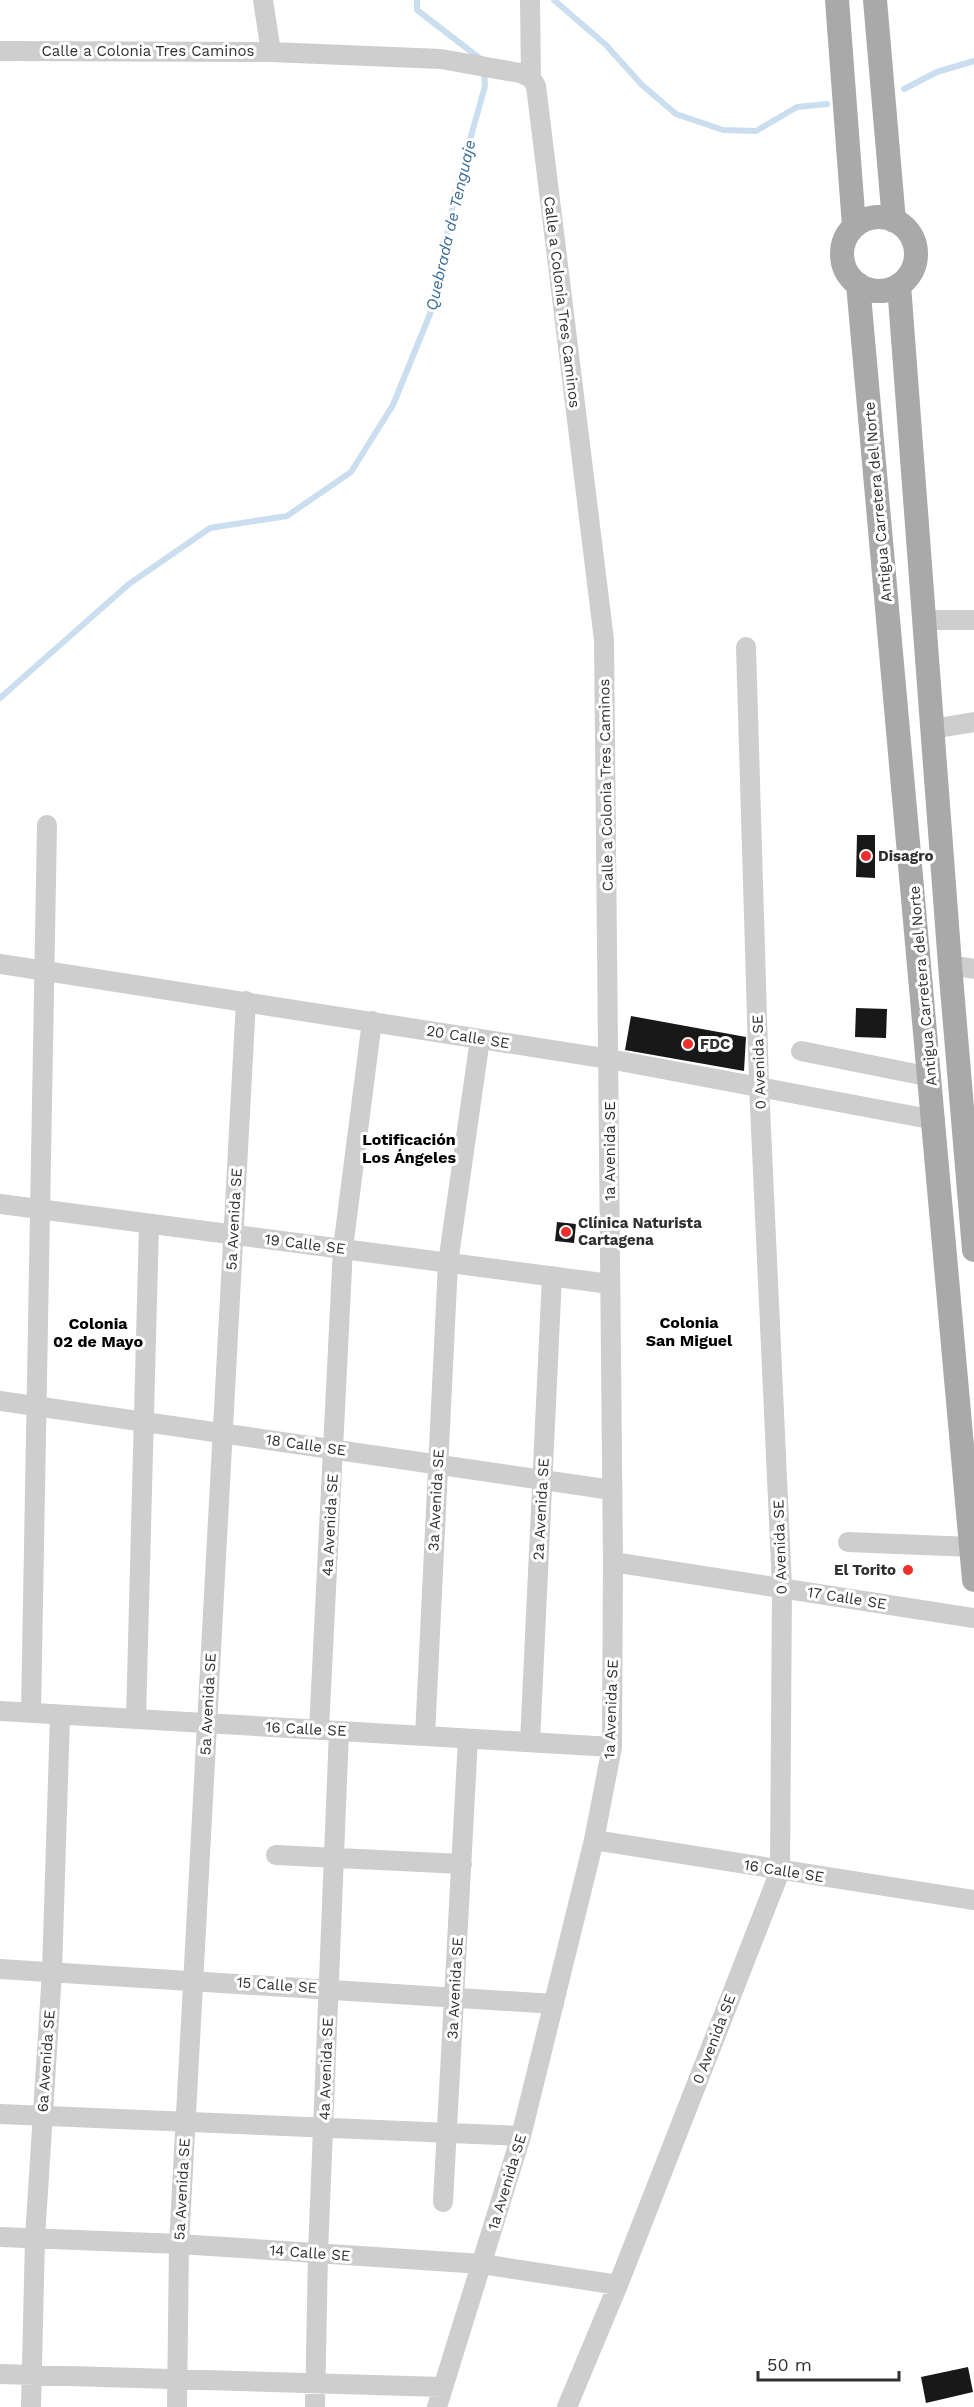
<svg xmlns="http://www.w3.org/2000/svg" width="974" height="2407" font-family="'Work Sans',sans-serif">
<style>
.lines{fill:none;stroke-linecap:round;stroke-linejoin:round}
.stream{stroke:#cbdeef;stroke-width:6}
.building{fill:#181818}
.minor{stroke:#cecece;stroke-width:20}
.major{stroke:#a9a9a9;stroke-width:24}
.poi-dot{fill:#ee2f2e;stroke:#fff;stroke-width:2}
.labels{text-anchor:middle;stroke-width:6;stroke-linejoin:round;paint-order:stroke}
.street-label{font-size:15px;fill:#313131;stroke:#fff}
.poi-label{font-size:15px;font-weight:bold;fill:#313131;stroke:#fff;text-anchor:start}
.water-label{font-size:16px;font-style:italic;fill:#3a6c98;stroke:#fff}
.neighbourhood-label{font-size:16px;font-weight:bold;fill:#000;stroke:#fff}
</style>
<rect width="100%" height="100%" fill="#fff"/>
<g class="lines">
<path class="stream" d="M417,0V10L482,60
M554,0L606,45L642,85L676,114L723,130L756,131L797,107L827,104
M904,89L937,72L974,61
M0,698L129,584L210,528L287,516L351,472L393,405L432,309L456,190L485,86L484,70"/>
</g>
<path class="building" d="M857,835H875V878L856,877Z
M856,1008L887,1009L886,1038L855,1037Z
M631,1016L746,1037L744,1071L625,1050Z
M557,1222L576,1224L574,1243L555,1241Z
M968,2367L973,2392L926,2403L921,2377Z"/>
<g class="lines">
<path class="minor" d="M263,0L271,52
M530,0L531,78
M0,51L271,52L441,59L520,73L531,78L536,86L604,640L613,1562L612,1747L594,1840L521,2136L437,2407
M924,620H974
M932,729L974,722
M0,964L609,1059L935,1120
M950,965L974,969
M801,1051L931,1077
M0,1204L610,1284
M0,1401L612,1490
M848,1542L971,1547
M613,1562L974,1618
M0,1711L612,1747
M31,1713L47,825
M136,1719L149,1224
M319,1730L343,1248L372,1021
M425,1736L448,1263L480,1039
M530,1742L552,1276
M594,1840L974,1900
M276,1855L462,1864
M0,1969L554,2004
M0,2114L521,2136
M443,2202L468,1739
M0,2237L179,2244L482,2264L618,2285
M0,2374L442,2387
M31,2407L35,2238L52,1972L60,1715
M177,2407L179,2244L246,1001
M315,2407L318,2253L339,1731
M567,2407L618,2285L780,1871L782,1587L759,1085L746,647"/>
<path class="major" d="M837,0L854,226
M875,0L894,221
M842 254a37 37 0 1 1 74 0a37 37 0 1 1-74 0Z
M858,284L974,1580
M899,285L950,965L974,1250"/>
</g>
<g class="poi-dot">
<circle cx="866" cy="856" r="6"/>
<circle cx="688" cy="1044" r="6"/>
<circle cx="566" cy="1232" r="6"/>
<circle cx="908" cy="1570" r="6"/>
</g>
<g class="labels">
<g class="street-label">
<text x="148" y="56">Calle a Colonia Tres Caminos</text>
<text transform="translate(562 302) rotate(83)" y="5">Calle a Colonia Tres Caminos</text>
<text transform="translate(878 502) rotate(-95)" y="5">Antigua Carretera del Norte</text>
<text transform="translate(606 785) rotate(-91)" y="5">Calle a Colonia Tres Caminos</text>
<text transform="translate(923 986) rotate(-95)" y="5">Antigua Carretera del Norte</text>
<text transform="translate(468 1037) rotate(9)" y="5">20 Calle SE</text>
<text transform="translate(759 1062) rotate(-92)" y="5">0 Avenida SE</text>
<text transform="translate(610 1151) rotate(-90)" y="5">1a Avenida SE</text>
<text transform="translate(234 1219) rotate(-87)" y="5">5a Avenida SE</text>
<text transform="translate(305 1244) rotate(7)" y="5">19 Calle SE</text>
<text transform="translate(306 1445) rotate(8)" y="5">18 Calle SE</text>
<text transform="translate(436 1500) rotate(-87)" y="5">3a Avenida SE</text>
<text transform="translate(541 1509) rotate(-87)" y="5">2a Avenida SE</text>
<text transform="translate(330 1525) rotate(-87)" y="5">4a Avenida SE</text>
<text transform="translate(780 1547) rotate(-92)" y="5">0 Avenida SE</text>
<text transform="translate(847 1598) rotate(9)" y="5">17 Calle SE</text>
<text transform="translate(208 1704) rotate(-87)" y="5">5a Avenida SE</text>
<text transform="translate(611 1709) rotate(-88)" y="5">1a Avenida SE</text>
<text transform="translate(306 1729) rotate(3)" y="5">16 Calle SE</text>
<text transform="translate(784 1871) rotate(9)" y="5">16 Calle SE</text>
<text transform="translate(277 1985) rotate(4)" y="5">15 Calle SE</text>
<text transform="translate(455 1988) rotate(-87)" y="5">3a Avenida SE</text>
<text transform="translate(714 2039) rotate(-69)" y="5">0 Avenida SE</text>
<text transform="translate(46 2061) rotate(-86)" y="5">6a Avenida SE</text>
<text transform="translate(326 2069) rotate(-88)" y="5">4a Avenida SE</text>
<text transform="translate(507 2182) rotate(-73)" y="5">1a Avenida SE</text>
<text transform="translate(182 2189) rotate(-87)" y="5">5a Avenida SE</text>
<text transform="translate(310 2253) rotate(4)" y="5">14 Calle SE</text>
</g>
<g class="poi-label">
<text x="878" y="861">Disagro</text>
<text x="700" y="1049">FDC</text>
<text x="578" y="1228">Clínica Naturista<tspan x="578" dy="17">Cartagena</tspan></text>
<text x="896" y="1575" text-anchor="end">El Torito</text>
</g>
<g class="water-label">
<text transform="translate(450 225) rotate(-77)" y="6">Quebrada de Tenguaje</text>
</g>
<g class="neighbourhood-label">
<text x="409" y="1145">Lotificación<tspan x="409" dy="18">Los Ángeles</tspan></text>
<text x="689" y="1328">Colonia<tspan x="689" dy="18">San Miguel</tspan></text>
<text x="98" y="1329">Colonia<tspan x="98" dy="18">02 de Mayo</tspan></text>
</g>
</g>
<path d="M758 2371v9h141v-9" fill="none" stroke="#313131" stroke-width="3"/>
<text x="767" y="2371" font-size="18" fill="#313131" stroke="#ffffff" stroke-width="4.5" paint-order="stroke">50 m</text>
</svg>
